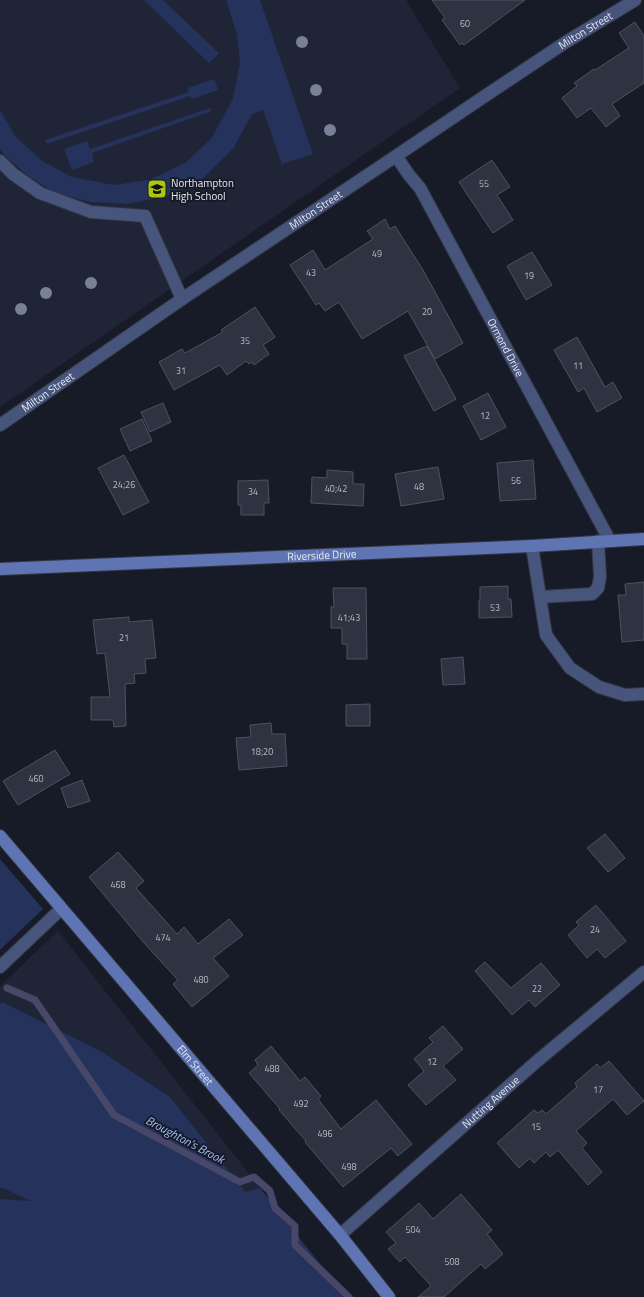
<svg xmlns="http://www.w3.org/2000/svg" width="644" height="1297" font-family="'Titillium Web',sans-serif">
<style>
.built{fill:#1f2537}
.green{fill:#24325c}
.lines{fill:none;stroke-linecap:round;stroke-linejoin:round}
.stream{stroke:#474869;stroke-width:7}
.building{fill:#2e3341;stroke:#4c5260}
.lane-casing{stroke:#343844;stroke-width:14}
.street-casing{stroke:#343844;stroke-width:14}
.secondary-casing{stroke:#343844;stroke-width:14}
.lane{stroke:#47557c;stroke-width:12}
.street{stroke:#47557c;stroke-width:12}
.secondary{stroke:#5f75b3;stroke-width:12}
.tree{fill:#788198}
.labels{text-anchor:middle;stroke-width:4;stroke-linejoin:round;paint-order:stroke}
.number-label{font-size:9px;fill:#b9bcc6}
.street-label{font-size:11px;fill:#e7eaf3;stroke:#171b28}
.poi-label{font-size:11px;fill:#e7eaf3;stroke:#171b28;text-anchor:start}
.water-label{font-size:12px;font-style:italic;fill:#a5bdfc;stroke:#171b28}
</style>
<rect width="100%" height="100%" fill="#171b28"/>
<path class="built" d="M0,0H407V2L460,88L0,407Z
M58,931L346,1297H0V986Z"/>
<path class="green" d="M144,0H163L219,53L209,63Z
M226,0H260L313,154L282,164L263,110L252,114L233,149L200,181L170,195L128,204L90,202L54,192L28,176L4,155L0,149V110L15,136L42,161L72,177L114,185L149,180L185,163L211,139L233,99L240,63L237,34Z
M214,79L218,90L192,99L190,96L46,144L45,140L189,92L188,88Z
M210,108L212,111L92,153L94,162L72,170L64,149L87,141L90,149Z
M0,859L43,909L0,950Z
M2,1002L102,1052L170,1097L245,1192L260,1188L346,1297H0V1199L31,1201L5,1189L0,1188V1004Z"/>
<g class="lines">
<path class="stream" d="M7,988L35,1000L114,1115L240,1182L254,1177L270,1191L275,1208L295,1226V1245L349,1297"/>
</g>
<path class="building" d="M432,0H525L464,45L462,43L460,45L442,20L445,18Z
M635,22L644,36V83L612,104L620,116L606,127L591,108L577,118L562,98L577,86L574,83L594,69L595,70L629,48L619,33Z
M492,160L510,187L497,195L513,220L493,233L459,182Z
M385,219L390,229L395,226L423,270L463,343L435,359L408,311L362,339L339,302L325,311L319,303L316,305L290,265L313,250L325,270L373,239L367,231Z
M532,252L552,285L526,300L507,266Z
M255,307L275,337L263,345L269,354L254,365L252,362L249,364L246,361L227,375L220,365L174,390L159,362L182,349L185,353L223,332L221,330Z
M577,337L605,387L613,382L622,398L597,412L584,388L578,392L554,350Z
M427,346L456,399L434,411L404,356Z
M488,393L506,427L481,440L463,406Z
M163,403L171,422L150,432L141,412Z
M142,419L152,441L130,451L120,429Z
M124,455L149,502L123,515L98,468Z
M533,460L536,499L500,501L497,463Z
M438,467L444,499L401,506L395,474Z
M327,470L353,472V484H364L363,506L311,503L312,477L327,478Z
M268,480L269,503H264V515H241V505H238V481Z
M644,582V640L622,642L618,595H626L625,584Z
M508,586V599H511L512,617L479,618V600H480V587Z
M333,588H366L367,659H347V644H342V628H331V607H334Z
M129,617V622L152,620L156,658L145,659L146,673L134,674L135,683L125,684L126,726L114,727L113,720H91V697H110L105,653L97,654L93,620Z
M463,657L465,684L443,685L441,659Z
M370,704V726H346V705Z
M271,723L272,734H285L287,766L239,770L236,738L251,737L250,725Z
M55,750L70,774L18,805L3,781Z
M82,780L90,801L68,808L61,788Z
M605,834L625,858L608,872L587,848Z
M118,852L144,881L136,888L177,934L184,927L198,944L229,919L243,935L213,958L229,976L192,1007L173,984L178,980L144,943L89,877Z
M596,905L626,941L605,958L597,949L587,958L568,935L579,925L576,922Z
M485,962L511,988L541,963L560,985L535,1007L529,1000L512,1015L475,971Z
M443,1026L463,1049L443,1066L456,1080L426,1105L408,1085L424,1071L414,1059L433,1042L429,1038Z
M271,1046L300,1081L305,1077L321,1096L318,1099L341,1129L376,1100L412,1144L398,1156L391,1148L343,1187L305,1142L306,1141L279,1110L280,1109L249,1073L258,1065L255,1060Z
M609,1061L644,1101L627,1115L613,1099L576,1131L587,1143L582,1148L602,1172L588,1185L558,1150L550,1157L546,1152L534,1163L530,1158L519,1168L497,1143L534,1110L538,1113L542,1110L546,1114L577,1087L575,1083L597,1064L600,1068Z
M461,1194L492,1230L487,1234L503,1254L485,1269L481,1264L444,1297H418L431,1286L405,1257L400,1262L388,1249L396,1243L386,1232L419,1203L433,1219Z"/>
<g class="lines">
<g class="lane-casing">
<path id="lane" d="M0,161L13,174L40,193L91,212L145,216L182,299
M532,546L546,635L570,668L599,687L625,695L644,694
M540,597L592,594L598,588L600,577L598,541
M0,967L61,909"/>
</g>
<g class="street-casing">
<g id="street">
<path id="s1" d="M396,156L409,175L420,188L610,541"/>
<path id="s2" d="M0,425L182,299L396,156L482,98L566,42L635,0"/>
<path id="s3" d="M340,1235L536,1062L644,972"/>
</g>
</g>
<g class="secondary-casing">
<g id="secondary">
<path id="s4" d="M0,569L532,546L644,539"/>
<path id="s5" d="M0,836L340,1235L389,1297"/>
</g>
</g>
<use href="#lane" class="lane"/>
<use href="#street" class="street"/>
<use href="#secondary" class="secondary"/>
</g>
<g class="tree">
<circle cx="302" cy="42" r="6"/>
<circle cx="316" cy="90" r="6"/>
<circle cx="330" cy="130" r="6"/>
<circle cx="91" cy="283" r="6"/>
<circle cx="46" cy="293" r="6"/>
<circle cx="21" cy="309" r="6"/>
</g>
<defs>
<g id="school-square" transform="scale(1)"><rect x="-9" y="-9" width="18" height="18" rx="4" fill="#aec60c" stroke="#171b28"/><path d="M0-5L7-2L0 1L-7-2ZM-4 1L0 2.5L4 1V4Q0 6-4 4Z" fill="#111"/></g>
</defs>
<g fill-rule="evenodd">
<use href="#school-square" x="157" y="189"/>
</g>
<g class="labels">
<g class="number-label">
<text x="465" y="27">60</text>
<text x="484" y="187">55</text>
<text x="377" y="257">49</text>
<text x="311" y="276">43</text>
<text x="529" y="279">19</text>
<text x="427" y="315">20</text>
<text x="245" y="344">35</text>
<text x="578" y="369">11</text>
<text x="181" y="374">31</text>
<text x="485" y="419">12</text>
<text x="516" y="484">56</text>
<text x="124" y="488">24;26</text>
<text x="419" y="490">48</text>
<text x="336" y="492">40;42</text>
<text x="253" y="495">34</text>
<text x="495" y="611">53</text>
<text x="349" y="621">41;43</text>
<text x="124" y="641">21</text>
<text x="262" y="755">18;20</text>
<text x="36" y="782">460</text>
<text x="118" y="888">468</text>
<text x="595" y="933">24</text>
<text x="163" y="941">474</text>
<text x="201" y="983">480</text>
<text x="537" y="992">22</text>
<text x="432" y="1065">12</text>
<text x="272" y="1072">488</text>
<text x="598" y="1093">17</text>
<text x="301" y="1107">492</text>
<text x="536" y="1130">15</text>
<text x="325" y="1137">496</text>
<text x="349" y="1170">498</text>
<text x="413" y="1233">504</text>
<text x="452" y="1265">508</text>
</g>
<g class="street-label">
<text dy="4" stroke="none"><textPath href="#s2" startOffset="706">Milton Street</textPath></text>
<text dy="4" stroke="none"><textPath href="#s2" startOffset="382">Milton Street</textPath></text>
<text dy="4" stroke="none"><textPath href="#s1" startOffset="221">Ormond Drive</textPath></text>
<text dy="4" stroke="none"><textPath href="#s2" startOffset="58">Milton Street</textPath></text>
<text dy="4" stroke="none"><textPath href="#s4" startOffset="322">Riverside Drive</textPath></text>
<text dy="4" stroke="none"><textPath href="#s5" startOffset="301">Elm Street</textPath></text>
<text dy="4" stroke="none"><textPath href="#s3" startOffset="201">Nutting Avenue</textPath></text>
</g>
<g class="poi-label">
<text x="171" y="187">Northampton<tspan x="171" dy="13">High School</tspan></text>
</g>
<g class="water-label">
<text transform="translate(185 1140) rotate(28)" y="4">Broughton's Brook</text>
</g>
</g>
</svg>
